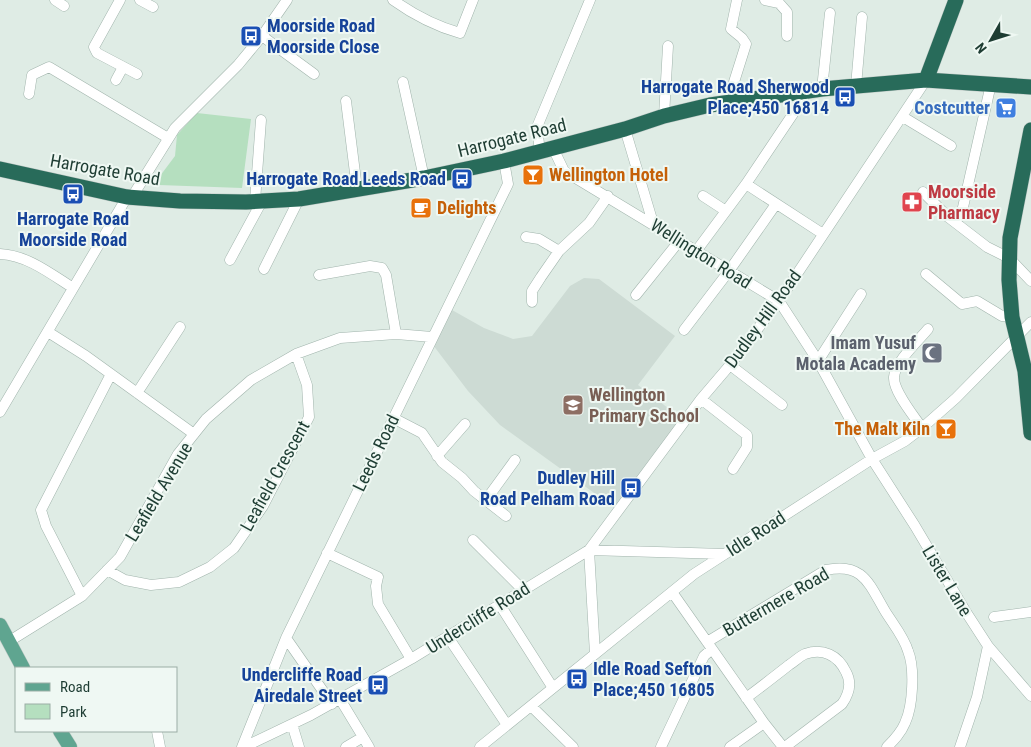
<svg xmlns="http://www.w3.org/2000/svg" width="1031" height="747" font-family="'Roboto Condensed',sans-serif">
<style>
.built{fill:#cddbd4}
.green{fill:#b5dfbf}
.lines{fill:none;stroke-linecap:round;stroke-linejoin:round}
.minor-casing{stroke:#a1b4ac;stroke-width:11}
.major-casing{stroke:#c0c9c6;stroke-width:15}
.highway-casing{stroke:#c0c9c6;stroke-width:16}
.minor{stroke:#fff;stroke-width:10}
.major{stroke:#5fa590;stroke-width:14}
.highway{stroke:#286b5a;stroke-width:15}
.labels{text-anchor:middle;stroke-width:4;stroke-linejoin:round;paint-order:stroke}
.transit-label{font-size:18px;font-weight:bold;fill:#164399;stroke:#eff8f3;text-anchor:end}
.shop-label{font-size:18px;font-weight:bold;fill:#366cbe;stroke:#eff8f3;text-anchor:end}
.street-label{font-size:18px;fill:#1e3d33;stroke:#eff8f3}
.food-label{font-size:18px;font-weight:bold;fill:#c56008;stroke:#eff8f3;text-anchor:start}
.health-label{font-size:18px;font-weight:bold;fill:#be3a42;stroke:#eff8f3;text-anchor:start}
.worship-label{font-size:18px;font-weight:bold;fill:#5b616d;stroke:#eff8f3;text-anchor:end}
.education-label{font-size:18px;font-weight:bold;fill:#785e54;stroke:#eff8f3;text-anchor:start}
</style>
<rect width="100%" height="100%" fill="#dfece5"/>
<path class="built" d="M584,278L599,279L675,336L638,385L681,418L615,508L500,425L468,391L433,345L452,310L484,328L513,339L532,336L570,286Z"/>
<path class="green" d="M197,113L251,119L242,188L159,185L157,180L175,156L177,135Z"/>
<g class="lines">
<g class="minor-casing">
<path id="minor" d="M55,0L64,6
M120,0L94,47L97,53L137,74
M140,0L153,7
M393,0C414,15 435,26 460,33L473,0
M765,0L779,3L787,12V36
M262,36L314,74
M116,80L123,67
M403,82L424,178
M734,82L746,44L742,38L731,29L737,0
M856,86L862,17
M822,89L830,13
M29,94L32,75L49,67L168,138
M346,101L357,189
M664,116L668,46
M903,117L951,146
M625,129L653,223
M553,148L564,171L779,301L818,361L872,459L915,526L966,612L988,646L1031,696
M540,152L537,127L590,0
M746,184L823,234
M923,192L948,217L987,247L1009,258L1031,281
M703,196L726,211
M132,197L175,128L238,65L262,36L287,0
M255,201L261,120
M961,216L991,84
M526,237L539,239L559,251
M697,250L746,184L803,99L802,92
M0,254C27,255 51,274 73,288
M230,260L262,201
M264,269L299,199
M926,274L962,304L977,301L1002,316L1012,317
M319,275L370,266L382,268L386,275L396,334
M636,295L680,240
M532,302V291L541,277L559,251L589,223L608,196
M684,330L729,271L776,204
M48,332L86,356L194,434
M818,361L861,294
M730,365L782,405
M137,393L180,327
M701,399L747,435V447L733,469
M0,412L127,197
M393,418L422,433L442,462L462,478L474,491L506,516
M922,428C914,416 893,391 894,377C895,362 919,340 928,329
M437,456L465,424
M486,500L515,460
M473,540L523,590
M327,553L378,577L376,586L378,604L411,659
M107,570L125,580L151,585L179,582L210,567L234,548L263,506L309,417L307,385L296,354
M672,592L764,723L783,747
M82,596L46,526L41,510L111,374
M500,605L553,688
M994,617L1031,612
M448,637L507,725
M286,638L332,704
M8,642L82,596L120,557L178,454L206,419L251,380L296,354L340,338L396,334L432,337
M707,642L826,570C863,562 869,584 885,611C893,624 904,637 908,651C915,668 913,706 905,723C901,733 894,740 887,747
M595,654L589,550L701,399L730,365L779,301L926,80
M746,698C761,687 775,676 789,665C794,662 800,656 805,654C823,648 838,655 846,672C852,683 849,694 842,704L785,747
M340,699L363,737
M531,706L573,747
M292,724L299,747
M157,731L160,747
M242,747L286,638L508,184L504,161
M244,747L311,715L411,659L589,550L725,554
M346,747L363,737L369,747
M480,747L694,574L872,459L905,441L922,428L956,398L1031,322
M661,747L704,656L712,649
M730,747L764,723
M960,747L977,697L988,646"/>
</g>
<g class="major-casing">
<path id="major" d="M0,625L23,668
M60,731L70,747"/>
</g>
<g class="highway-casing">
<path id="highway" d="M926,80L956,0
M1031,130L1010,238L1009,280L1012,317L1025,371L1031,433
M0,169L127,197L180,201L246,202L299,199L424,178L504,161L625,129L664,116L710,105L822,89L926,80L1031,87"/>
</g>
<use href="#minor" class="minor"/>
<use href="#major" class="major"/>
<use href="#highway" class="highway"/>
</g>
<defs>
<g id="bus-square" transform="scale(1.125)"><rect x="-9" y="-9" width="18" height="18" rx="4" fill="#1a4fb4" stroke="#eff8f3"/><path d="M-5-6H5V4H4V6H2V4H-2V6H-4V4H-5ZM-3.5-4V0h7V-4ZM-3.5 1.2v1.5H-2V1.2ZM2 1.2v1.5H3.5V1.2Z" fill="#fff"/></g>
<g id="supermarket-square" transform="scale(1.125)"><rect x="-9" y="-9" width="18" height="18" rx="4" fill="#3f7fe0" stroke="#eff8f3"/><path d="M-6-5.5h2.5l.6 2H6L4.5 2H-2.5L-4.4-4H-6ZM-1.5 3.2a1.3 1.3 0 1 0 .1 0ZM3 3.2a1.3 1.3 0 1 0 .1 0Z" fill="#fff"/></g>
<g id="bar-square" transform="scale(1.125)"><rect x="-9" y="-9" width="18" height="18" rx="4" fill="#e8710a" stroke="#eff8f3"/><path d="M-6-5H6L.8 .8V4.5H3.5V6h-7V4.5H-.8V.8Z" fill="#fff"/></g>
<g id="pharmacy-square" transform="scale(1.125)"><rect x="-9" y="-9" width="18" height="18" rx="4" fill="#e0444e" stroke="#eff8f3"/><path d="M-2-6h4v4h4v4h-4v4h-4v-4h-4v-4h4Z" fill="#fff"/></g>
<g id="cafe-square" transform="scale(1.125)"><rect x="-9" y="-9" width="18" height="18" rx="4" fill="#e8710a" stroke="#eff8f3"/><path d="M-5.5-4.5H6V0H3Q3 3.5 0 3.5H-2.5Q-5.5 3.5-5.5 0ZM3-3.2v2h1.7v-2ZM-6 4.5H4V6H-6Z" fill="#fff"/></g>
<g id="mosque-square" transform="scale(1.125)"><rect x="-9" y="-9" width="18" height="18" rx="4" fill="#6b7280" stroke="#eff8f3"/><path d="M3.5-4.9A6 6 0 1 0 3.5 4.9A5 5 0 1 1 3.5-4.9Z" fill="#fff"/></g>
<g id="school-square" transform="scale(1.125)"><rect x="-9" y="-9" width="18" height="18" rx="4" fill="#8d6e63" stroke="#eff8f3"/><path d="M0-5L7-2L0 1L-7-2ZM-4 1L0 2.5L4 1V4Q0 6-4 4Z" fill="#fff"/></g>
</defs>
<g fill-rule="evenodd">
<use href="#bus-square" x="251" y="36"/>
<use href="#bus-square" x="845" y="97"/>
<use href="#supermarket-square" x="1006" y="108"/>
<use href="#bar-square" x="533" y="175"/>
<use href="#bus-square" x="462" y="179"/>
<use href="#bus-square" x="73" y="194"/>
<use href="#pharmacy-square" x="912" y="202"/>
<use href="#cafe-square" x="421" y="208"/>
<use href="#mosque-square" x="932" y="353"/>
<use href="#school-square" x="573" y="405"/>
<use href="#bar-square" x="946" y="429"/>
<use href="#bus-square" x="631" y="488"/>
<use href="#bus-square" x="577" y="679"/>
<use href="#bus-square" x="378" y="685"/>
</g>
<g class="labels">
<g class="transit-label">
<text x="267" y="32" text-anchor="start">Moorside Road<tspan x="267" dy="21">Moorside Close</tspan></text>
<text x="829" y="93">Harrogate Road Sherwood<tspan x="829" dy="21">Place;450 16814</tspan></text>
<text x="446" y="185">Harrogate Road Leeds Road</text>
<text x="73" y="225" text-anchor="middle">Harrogate Road<tspan x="73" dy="21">Moorside Road</tspan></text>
<text x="615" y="484">Dudley Hill<tspan x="615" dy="21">Road Pelham Road</tspan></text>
<text x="593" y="675" text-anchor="start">Idle Road Sefton<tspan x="593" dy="21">Place;450 16805</tspan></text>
<text x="362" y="681">Undercliffe Road<tspan x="362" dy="21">Airedale Street</tspan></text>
</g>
<g class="shop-label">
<text x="990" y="114">Costcutter</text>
</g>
<g class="street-label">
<text transform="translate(512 138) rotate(-14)" y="6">Harrogate Road</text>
<text transform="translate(105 170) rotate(10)" y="6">Harrogate Road</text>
<text transform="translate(701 254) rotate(32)" y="6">Wellington Road</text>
<text transform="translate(763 319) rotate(-54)" y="6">Dudley Hill Road</text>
<text transform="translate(376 453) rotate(-64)" y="6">Leeds Road</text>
<text transform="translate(275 476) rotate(-61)" y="6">Leafield Crescent</text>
<text transform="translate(159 492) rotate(-59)" y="6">Leafield Avenue</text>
<text transform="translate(756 534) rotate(-33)" y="6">Idle Road</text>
<text transform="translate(947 581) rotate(59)" y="6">Lister Lane</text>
<text transform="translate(776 602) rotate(-30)" y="6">Buttermere Road</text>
<text transform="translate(478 618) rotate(-32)" y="6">Undercliffe Road</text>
</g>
<g class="food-label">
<text x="549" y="181">Wellington Hotel</text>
<text x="437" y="214">Delights</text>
<text x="930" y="435" text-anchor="end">The Malt Kiln</text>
</g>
<g class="health-label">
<text x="928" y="198">Moorside<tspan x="928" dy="21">Pharmacy</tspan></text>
</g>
<g class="worship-label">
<text x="916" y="349">Imam Yusuf<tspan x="916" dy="21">Motala Academy</tspan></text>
</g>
<g class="education-label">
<text x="589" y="401">Wellington<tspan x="589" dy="21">Primary School</tspan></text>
</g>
</g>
<rect x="15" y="667" width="162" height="65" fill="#eff8f3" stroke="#9bada6"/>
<rect x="25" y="683" width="25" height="8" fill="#5fa590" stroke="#9bada6"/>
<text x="60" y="692" font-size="15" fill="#1e3d33">Road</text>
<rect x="25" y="704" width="25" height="15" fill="#b5dfbf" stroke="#9bada6"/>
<text x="60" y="717" font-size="15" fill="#1e3d33">Park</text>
<g transform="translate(991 40) rotate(231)" stroke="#eff8f3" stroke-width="4" paint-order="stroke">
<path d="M0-4L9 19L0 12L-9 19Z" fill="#1e3d33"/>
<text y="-8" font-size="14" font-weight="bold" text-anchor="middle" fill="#1e3d33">N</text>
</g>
</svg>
